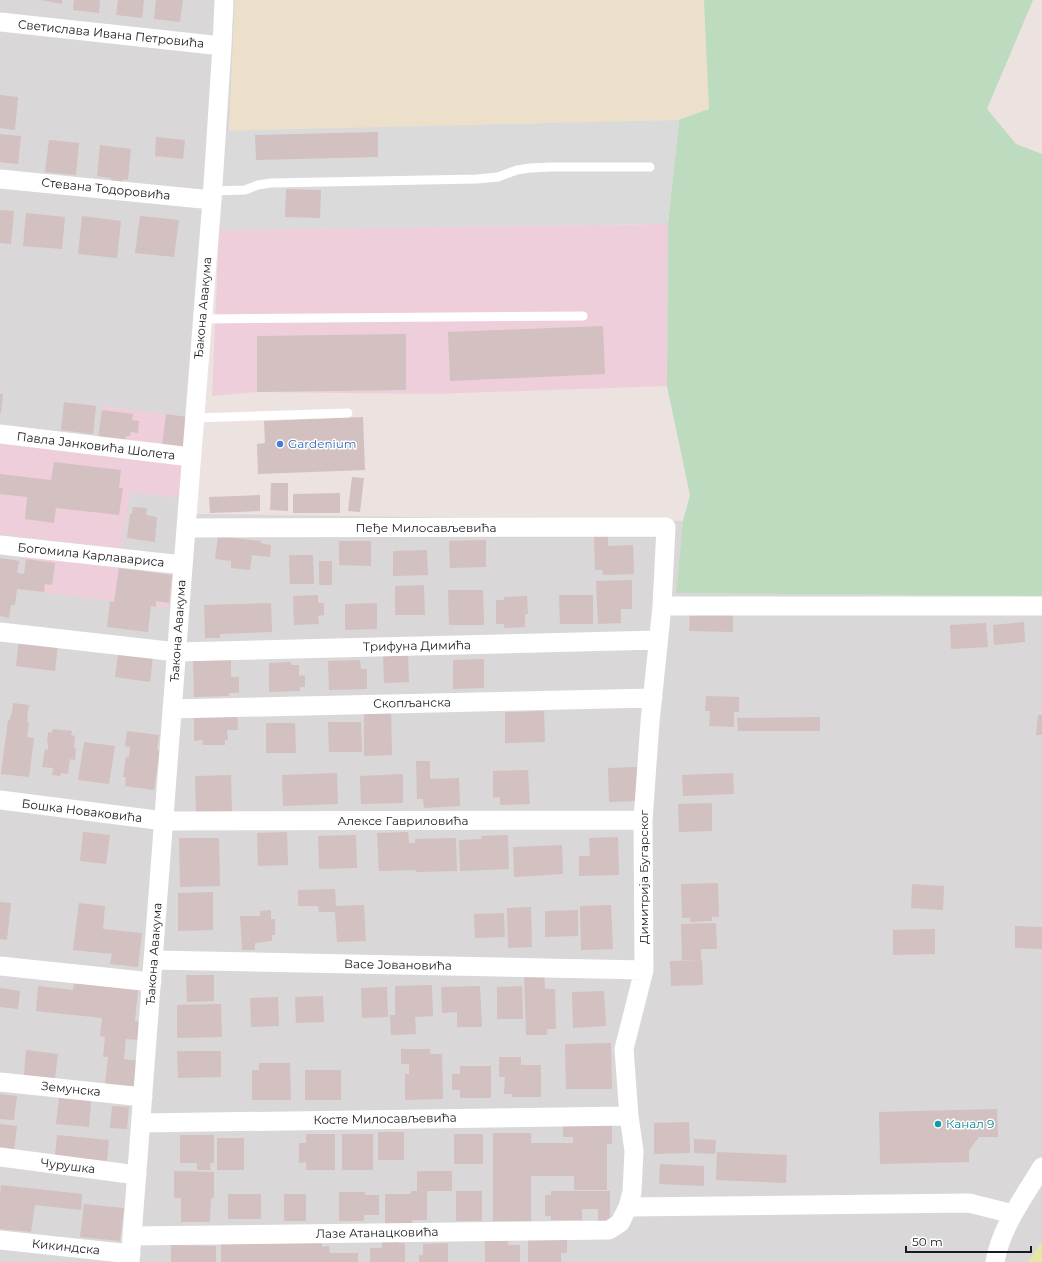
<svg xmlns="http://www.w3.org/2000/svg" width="1042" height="1262" font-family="Montserrat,sans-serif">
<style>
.residential{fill:#d9d7d8}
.commercial{fill:#eeceda}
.farmland{fill:#ece0ca}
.grass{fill:#e3e8a4}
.wetland{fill:#bcdbbf}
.parking{fill:#dadada}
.building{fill:#d3c0c0}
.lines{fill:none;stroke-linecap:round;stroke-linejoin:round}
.service{stroke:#fff;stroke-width:9}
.minor{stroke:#fff;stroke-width:19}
.shop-dot{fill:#3f7fe0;stroke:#fff;stroke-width:1.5}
.culture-dot{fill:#0f9aa8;stroke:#fff;stroke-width:1.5}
.labels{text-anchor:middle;stroke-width:3;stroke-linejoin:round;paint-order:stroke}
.street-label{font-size:12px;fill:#1a1a1a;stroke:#fff}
.shop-label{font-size:12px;fill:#366cbe;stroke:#fff;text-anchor:start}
.culture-label{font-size:12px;fill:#0d838f;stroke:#fff;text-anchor:start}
</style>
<rect width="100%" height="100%" fill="#ece2df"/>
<path class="residential" d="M0,0H235L229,131L219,230L196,514L683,521L676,593L1042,596V1242L1028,1262H0Z"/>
<path class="commercial" d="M668,224L667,386L431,394L257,392L212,396L219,230Z
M102,406L187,417L183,449L98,439Z
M0,441L179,465L182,472L180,498L130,492L122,549L0,534Z
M26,556L172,575L168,608L22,590Z"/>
<path class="farmland" d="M235,0H704L709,110L679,120L229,131Z"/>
<path class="grass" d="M1042,1242V1262H1028Z"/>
<path class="wetland" d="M704,0H1033L987,109L1016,144L1042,154V596L676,593L683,521L690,495L667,386L668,224L679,120L709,109Z"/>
<path class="parking" d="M679,120L668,224L210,230L217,131Z"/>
<path class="building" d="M41,0H62V4Z
M74,0H100L99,13L73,10Z
M118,0H144L142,18L116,15Z
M156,0H183L180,22L154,19Z
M0,95L18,97L15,130L0,128Z
M378,132V157L256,160L255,135Z
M0,134L21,136L18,164L0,162Z
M156,137L185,140L183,159L155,156Z
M49,140L79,143L76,175L45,172Z
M100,145L131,149L128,180L123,179V184L110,183L111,178L97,176Z
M286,189L321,190L320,218L285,217Z
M0,210L14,211L11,244L0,243Z
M26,213L65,217L62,249L23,246Z
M82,216L121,221L117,258L78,254Z
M140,216L179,220L174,257L135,253Z
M603,326L605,374L450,381L448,332Z
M406,334V390L257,392V336Z
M0,394H3L1,413H0Z
M64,402L96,406L93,434L61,430Z
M102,410L133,414L132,420L139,421L138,433L131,432L130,436H126L125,442L98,439Z
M166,414L187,417L183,449L162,447Z
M363,417L365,470L258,474L257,444L265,443L264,421Z
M54,462L121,470L119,488H123L119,515L56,508L54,523L25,519L27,497L0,494V474L51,480Z
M352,477L364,478L360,512L348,511Z
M271,483H288V511L270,510Z
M340,493V513H293V494Z
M260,495V511L210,513L209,497Z
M133,507L147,508L146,515L157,517L155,542L127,538L130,514H132Z
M594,532H608V546L633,545L634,574L603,575L602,570H595Z
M218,536L261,541L260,543L271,545L270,557L252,555L250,570L231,568V561L215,559Z
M486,540V567L450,568L449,541Z
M339,541H371V566L339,565Z
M427,550L428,575L393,576V551Z
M289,555H313L314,584H290Z
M0,558L19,561L17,573L24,574L26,559L55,563L52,585L45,584L44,592L17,589L15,605H11L9,618L0,616Z
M319,561H332V585H319Z
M119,568L172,575L169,603L156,601V607L151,606L148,632L107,627L110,601L114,602Z
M632,580V609H621V623L598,624L596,581Z
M424,585L425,615H395V586Z
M448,590H483L484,625H449Z
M318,595V603H324V615L318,616L319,624L294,625L293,596Z
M559,595H593V624H560Z
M527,596L528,614H525V627L504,628V624H496V600H504V597Z
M271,603L272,632L220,634V638H205L204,605Z
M377,603V629L345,630V604Z
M690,609L733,611V632L689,631Z
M1024,622L1025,642L994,645L993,625Z
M986,623L988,647L951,649L950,625Z
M19,639L58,644L55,671L16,666Z
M118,654L153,656L150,682L115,677Z
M408,654L409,682L384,683L383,655Z
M231,657V677H239V693H229V696L194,697L193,658Z
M484,659V688L453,689V660Z
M360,660L361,669H367V689L329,690L328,661Z
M291,662V665H299V676L305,675V687H300V691L269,692V663Z
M706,696L739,697V712H734V727L709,726L710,711H705Z
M13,703L29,705L27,716H28L27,722H29L27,737L34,738L29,777L1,774L8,720H10L11,714H12Z
M391,709L392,755L364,756V710Z
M544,711L545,742L505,743V712Z
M194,712L237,714L238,730H227L228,740H225V745H203L202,740L194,741Z
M1038,715H1042V735H1036Z
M820,717V731H738L737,718Z
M328,722H361L362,752H329Z
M266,723H295L296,753H266Z
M53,729L72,731L71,735L75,736L74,748L76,749L75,760L70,759L68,774L61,773L60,776L52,775L53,768L42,767L45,749L48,750V743H47L48,732L52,733Z
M127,731L159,735L157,750H160L154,790L125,786L126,777H123L126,757H129L130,747L125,746Z
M84,742L115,746L109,784L78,780Z
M416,761H430V779L459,778L460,806L424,808L423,799H417Z
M637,767L638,801L609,802L608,768Z
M528,770L530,804L500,805V797L493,798V771Z
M337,773L338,804L283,806L282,775Z
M733,773L734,794L683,796L682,775Z
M403,774V803L361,804L360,776Z
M231,775L232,813L196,814L195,776Z
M712,803V831L679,832L678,804Z
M83,832L110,835L106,864L80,861Z
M287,832L288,865L258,866L257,833Z
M408,832L409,843H415V839L456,838L457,871L416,872L415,870L379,871L377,833Z
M356,835L357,868L319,869L318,836Z
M508,835L509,869L460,871L459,840L482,839L481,836Z
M618,837L619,875L579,876V856H590L589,838Z
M179,838H219L220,886L180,887Z
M562,845L563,874L514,877L513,847Z
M718,883L719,917H712V921L690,922V918H682L681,884Z
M912,884L944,886L943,910L911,908Z
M335,889L336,906L364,905L366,941L337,942L335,912H319L318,906H298V890Z
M213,892V930L178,931V893Z
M0,902L11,903L7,940L0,939Z
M79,903L105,906L103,929L142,933L138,967L110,964L112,954L73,950Z
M611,905L613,949L581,950L580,906Z
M531,907L532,947L508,948L507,908Z
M271,910V919H275V935H272V941L255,943V950H242L240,916H260V911Z
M578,910V936L545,937V911Z
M504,913L505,937L475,938L474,914Z
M716,923L717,949H701V960H682L681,924Z
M1015,926L1042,927V949L1015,948Z
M935,929V954L893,955V930Z
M702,960L703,985L671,986L670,961Z
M544,969L545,989H555L556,1029H547V1035H526L524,970Z
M186,975H214V1001L187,1002Z
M74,983L138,990L135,1021L142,1022L140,1040L126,1039L124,1059L140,1061L137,1088L105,1085L108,1057H103L105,1037L100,1036L102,1018L36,1011L38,986L73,990Z
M432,985L433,1016L415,1017L416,1034L391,1035L390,1015H395V986Z
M480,986L482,1027H457V1012L442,1013L441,987Z
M522,986L523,1019H497V987Z
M387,987L388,1017L362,1018L361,988Z
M0,988L20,991L18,1009L0,1007Z
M604,991L606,1026L573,1028L572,992Z
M323,996L324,1022L296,1023L295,997Z
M278,997L279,1026L251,1027L250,998Z
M221,1004L222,1037L177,1038V1005Z
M611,1043L612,1089H566L565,1044Z
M401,1049H430V1054H442L443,1099L405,1100V1074H409V1064H401Z
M26,1050L58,1054L55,1079L24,1075Z
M177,1051H221V1077L178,1078Z
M499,1057H521V1065H541V1097H512V1094H504L505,1077H499Z
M259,1063H290L291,1100H252V1070H259Z
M460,1066H491V1098H460V1090H452V1074H460Z
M305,1070H341V1100H305Z
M0,1094L17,1096L14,1120L0,1119Z
M59,1098L91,1101L89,1127L56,1124Z
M112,1106L129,1107L127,1129L110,1128Z
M997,1109L998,1137H979L969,1150V1162L880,1164L879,1112Z
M563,1122H612V1144H607V1190H574V1176H531V1221H493V1133H531V1143H573V1137H563Z
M689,1122L690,1153L654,1154V1123Z
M0,1124L17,1126L14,1151L0,1149Z
M378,1132H404V1160H378Z
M306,1134H335V1170H306V1162L299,1163V1143H306Z
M342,1134H373V1170H342Z
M454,1134H483V1164H454Z
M57,1135L109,1140L107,1161L55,1156Z
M180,1135H214V1163H210L211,1170H197V1163H180Z
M217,1138H244V1170H217Z
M694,1139L716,1140L715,1154L694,1153Z
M717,1152L787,1155L786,1183L716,1180Z
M660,1164L704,1166V1186L659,1184Z
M174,1171L214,1172V1198H211L210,1222H181V1198H174Z
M417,1171H452V1191H427V1220H412V1225H385V1194H411V1191H417Z
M1,1185L82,1194L81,1210L35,1205L31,1232L0,1229V1197Z
M456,1191H482V1221H456Z
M551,1191H610V1222H598V1209H582V1220H551V1216H545V1195H551Z
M339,1192H365V1195H379V1215H364V1221H339Z
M228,1194H261V1219H228Z
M284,1194H306V1221H284Z
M84,1204L124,1208L120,1241L80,1237Z
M528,1237H561V1240H567V1253H561V1262H528Z
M221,1239L322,1242V1247L329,1246L330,1253H358V1262H221Z
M382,1240H398V1243H405V1262H370V1248H382Z
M485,1241H508V1245H520V1262H485Z
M448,1243V1262H419V1255H423V1244Z
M171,1245L216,1246V1262H171Z"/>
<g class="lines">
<path class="service" d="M213,191L245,190L258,185L271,183L477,179L498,177L517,170L530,168L552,167H650
M203,319L583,316
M194,418L348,413"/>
<path class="minor" d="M0,22L222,46
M0,179L212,200
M0,434L191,457
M0,545L183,565
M662,606H1042
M0,632L177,652L658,640
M172,709L653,698
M0,800L164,821L643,820
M153,960L644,970
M0,966L152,982
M0,1082L143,1097
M141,1123L629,1116
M0,1157L137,1175
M628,1207L969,1203L1013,1214
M132,1236L609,1230L620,1223L628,1207L632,1192L634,1151L629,1116L624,1049L644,970L643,820L650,722L662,606L666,527L186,528
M0,1240L131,1254
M130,1262L186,528L212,200L222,46L224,0
M995,1262C1001,1227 1024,1197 1042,1167"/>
</g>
<circle class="shop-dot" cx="280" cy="444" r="4"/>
<circle class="culture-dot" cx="938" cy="1124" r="4"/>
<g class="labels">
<g class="street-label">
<text transform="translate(111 34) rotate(6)" y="4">Светислава Ивана Петровића</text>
<text transform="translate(106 189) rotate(6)" y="4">Стевана Тодоровића</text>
<text transform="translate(203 308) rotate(-85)" y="4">Ђакона Авакума</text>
<text transform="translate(96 446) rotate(7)" y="4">Павла Јанковића Шолета</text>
<text x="426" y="532">Пеђе Милосављевића</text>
<text transform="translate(91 555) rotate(6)" y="4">Богомила Карлавариса</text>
<text transform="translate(178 631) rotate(-86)" y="4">Ђакона Авакума</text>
<text transform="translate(417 646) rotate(-1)" y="4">Трифуна Димића</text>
<text transform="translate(412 703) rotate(-1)" y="4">Скопљанска</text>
<text transform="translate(82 811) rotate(7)" y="4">Бошка Новаковића</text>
<text x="403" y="825">Алексе Гавриловића</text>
<text transform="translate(644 877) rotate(-90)" y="4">Димитрија Бугарског</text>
<text transform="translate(154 954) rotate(-86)" y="4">Ђакона Авакума</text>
<text transform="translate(398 965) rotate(1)" y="4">Васе Јовановића</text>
<text transform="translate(71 1089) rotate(6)" y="4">Земунска</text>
<text transform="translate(385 1119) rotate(-1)" y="4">Косте Милосављевића</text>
<text transform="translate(68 1166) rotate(7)" y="4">Чурушка</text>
<text transform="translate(377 1233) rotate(-1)" y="4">Лазе Атанацковића</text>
<text transform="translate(66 1247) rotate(6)" y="4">Кикиндска</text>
</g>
<g class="shop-label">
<text x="288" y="448">Gardenium</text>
</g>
<g class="culture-label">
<text x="946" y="1128">Канал 9</text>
</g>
</g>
<path d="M906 1246v6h125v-6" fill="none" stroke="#1a1a1a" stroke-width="2"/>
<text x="912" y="1246" font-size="12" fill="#1a1a1a" stroke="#ffffff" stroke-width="3" paint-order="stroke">50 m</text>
</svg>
